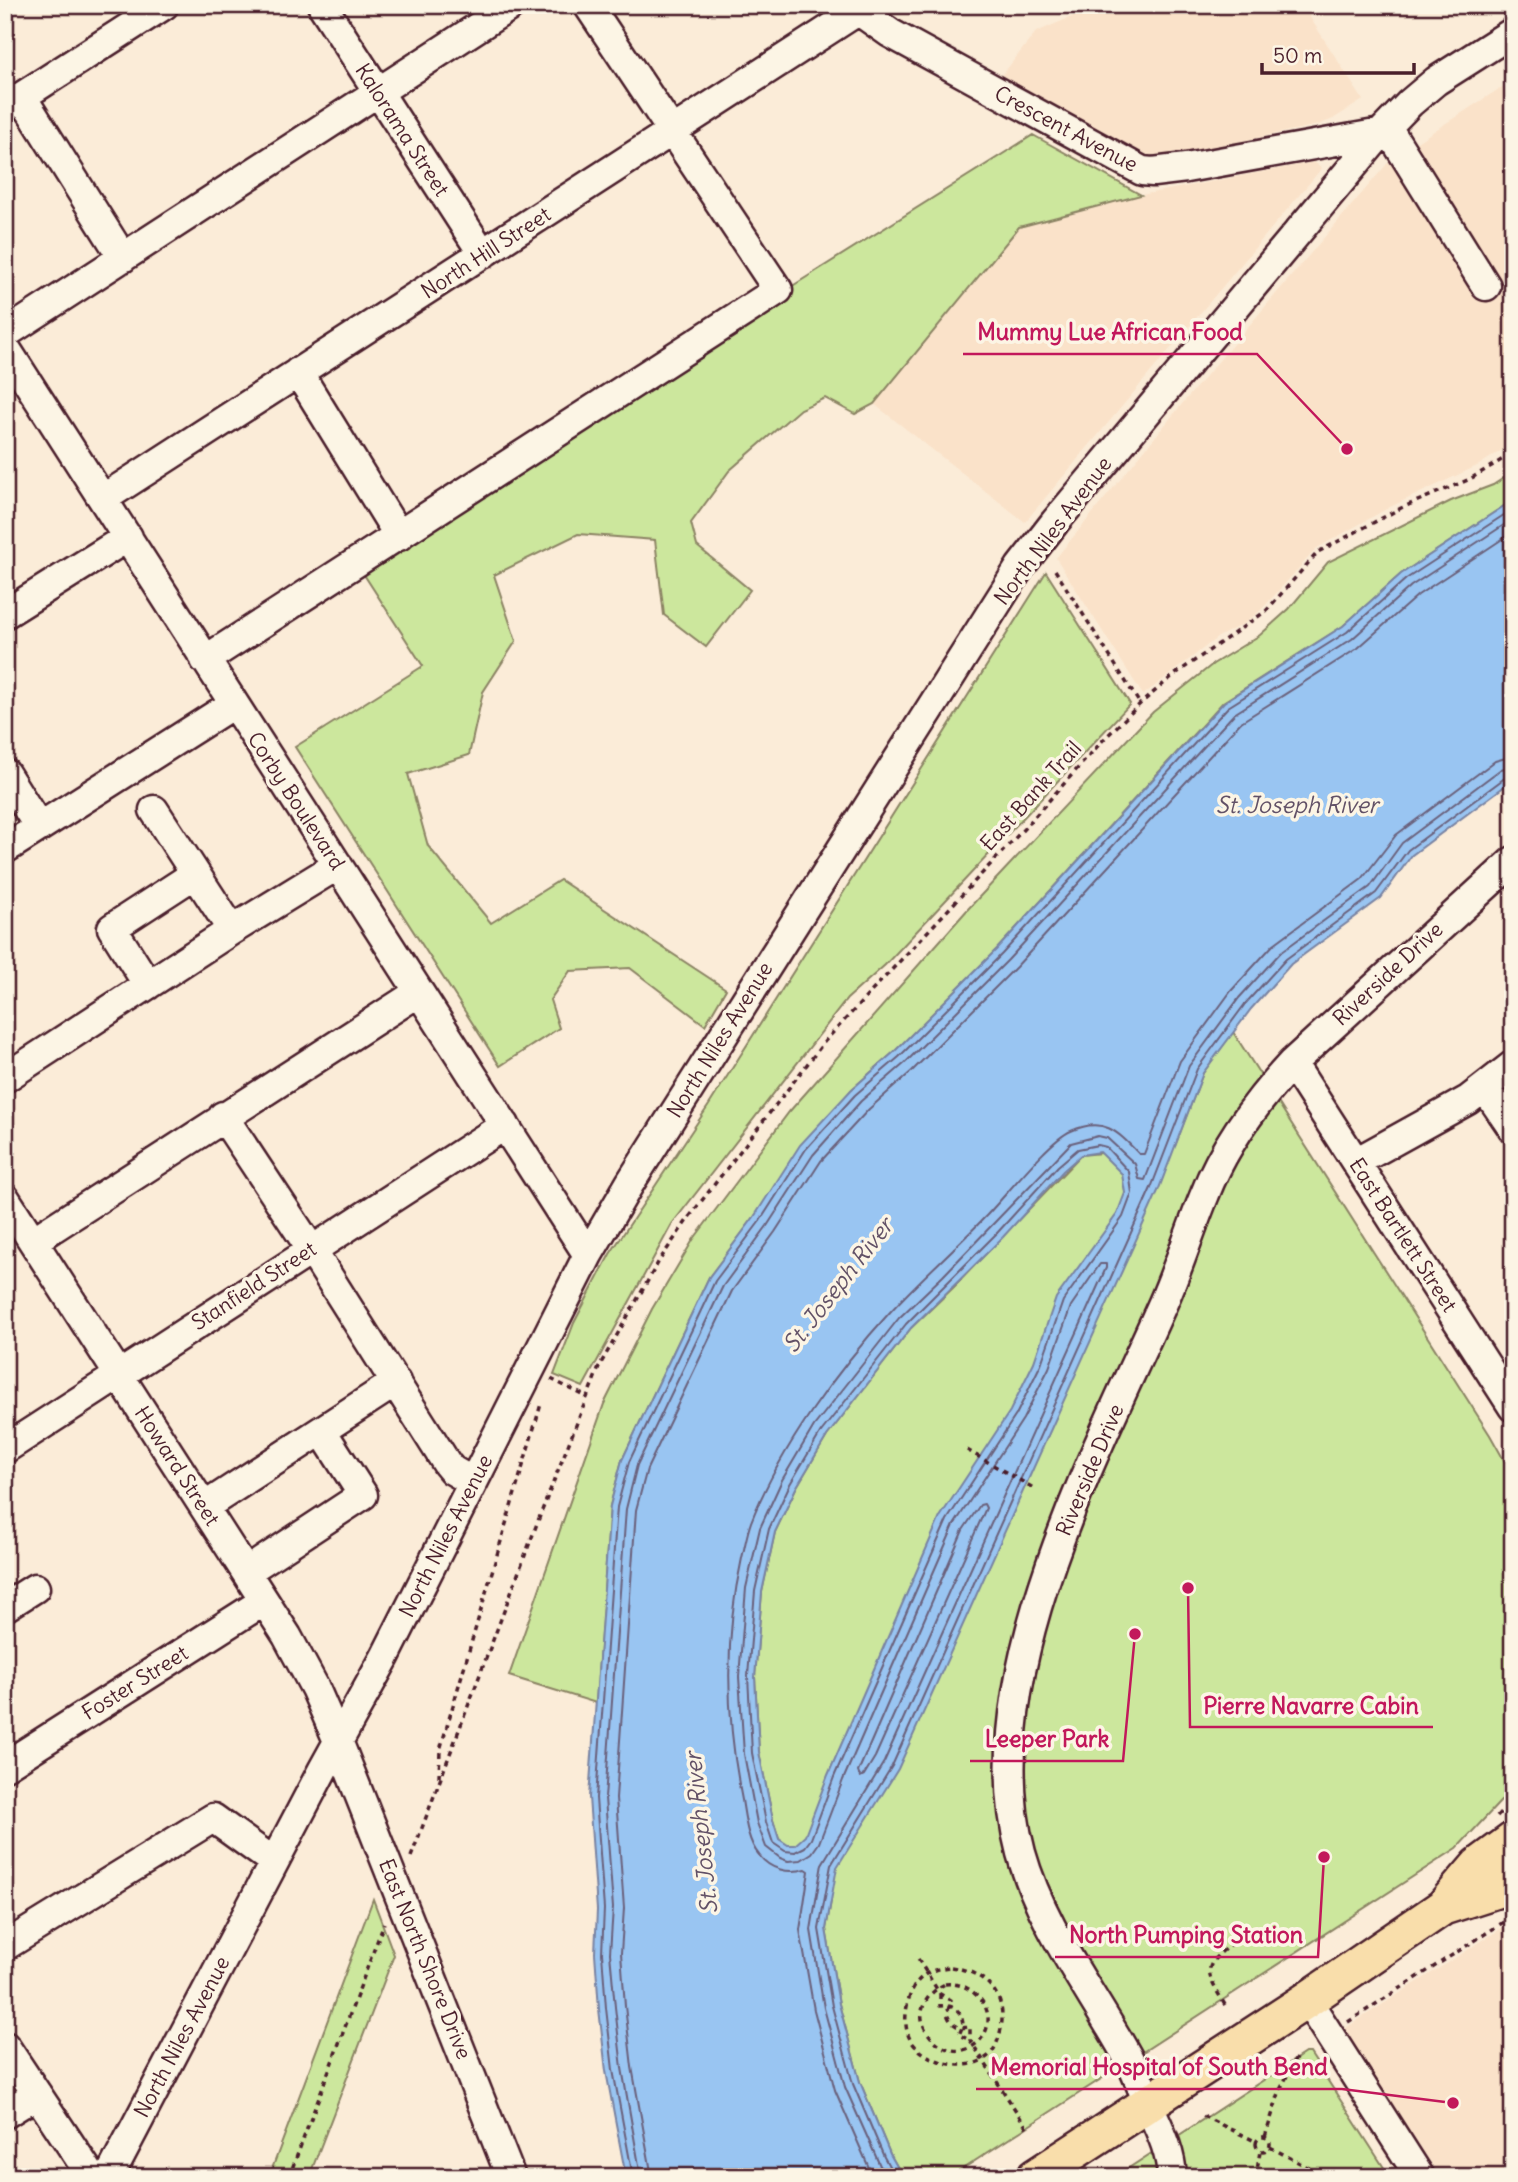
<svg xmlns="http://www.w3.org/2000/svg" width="1518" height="2182" font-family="Delius,sans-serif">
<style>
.built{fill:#fae2c9}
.green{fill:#cce79d;stroke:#8b8364;stroke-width:2}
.water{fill:#99c5f2;stroke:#7983a2;stroke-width:2;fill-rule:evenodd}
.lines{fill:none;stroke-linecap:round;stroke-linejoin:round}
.shore{stroke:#6a617b;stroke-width:2}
.minor-casing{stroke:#4a1f2b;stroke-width:33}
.major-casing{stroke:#4a1f2b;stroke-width:40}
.path{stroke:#4a1f2b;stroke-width:3.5;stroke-dasharray:5 5;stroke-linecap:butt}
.minor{stroke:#fcf5e5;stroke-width:28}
.major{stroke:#f9deab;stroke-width:35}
.labels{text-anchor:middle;stroke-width:7;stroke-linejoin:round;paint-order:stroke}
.street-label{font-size:21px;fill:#4a1f2b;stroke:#fcf5e5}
.water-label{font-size:23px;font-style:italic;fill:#625167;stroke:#fcf5e5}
.leader{fill:none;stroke:#c2185b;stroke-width:2.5}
.callout-dot{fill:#c2185b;stroke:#fcf5e5;stroke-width:2.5}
.callout-label{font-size:23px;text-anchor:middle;font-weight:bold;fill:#c2185b;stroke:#fcf5e5;stroke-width:7;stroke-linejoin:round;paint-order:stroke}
</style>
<rect width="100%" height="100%" fill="#fbecd8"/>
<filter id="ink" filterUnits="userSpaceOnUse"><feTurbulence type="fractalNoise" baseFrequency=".0143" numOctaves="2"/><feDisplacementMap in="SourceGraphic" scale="14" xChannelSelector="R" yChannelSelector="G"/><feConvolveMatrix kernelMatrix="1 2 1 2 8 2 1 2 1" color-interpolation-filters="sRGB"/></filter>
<g filter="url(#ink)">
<path class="built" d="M1100,5H1302L1363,100L1333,119L1318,125L1148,161L999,79L1036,32Z
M1513,80V443L1479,465L1390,507L1317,548L1261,610L1245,623L1218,637L1143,695L1056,558L1182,404L1392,158Z
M1314,162L1322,168L1025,522L874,404L1019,227L1141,195Z
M1513,1921V2177H1440L1344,2029Z"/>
<path class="green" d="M1033,135L1141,195L1019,227L874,404L855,414L825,398L800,409L729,471L691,523L697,546L750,590L706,647L664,615L655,540L578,534L494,575L516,641L483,692L469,755L408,774L428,846L491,923L560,880L726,989L705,1025L630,968L570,971L550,1000L559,1028L500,1066L295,747L423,666L361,570L786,290Z
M1513,472V500L1401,574L1343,626L1223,702L997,949L894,1052L851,1090L754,1217L709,1277L622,1460L610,1506L596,1703L509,1676L604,1404L652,1309L693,1240L789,1112L968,909L1153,712L1213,664L1260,635L1289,609L1328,562L1451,501L1493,485Z
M1046,572L1130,704L885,965L847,999L672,1224L583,1387L554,1375L574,1323L610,1254L709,1105Z
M1233,1032L1490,1435L1513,1476V1788L1457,1848L950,2177H903L890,2154L860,2082L839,2004L826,1929L831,1901L779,1839L773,1820L759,1752L755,1677L762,1592L775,1532L796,1488L827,1436L911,1328L954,1287L1081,1155L1175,1146L1203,1073Z
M373,1899L394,1955L309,2177H269Z
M1305,2053H1310L1390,2177H1115Z"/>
<path class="water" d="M1513,500V780L1412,855L1381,898L1291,964L1251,1009L1203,1073L1158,1191L898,1769L837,1867L826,1929L839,2004L860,2082L890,2154L903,2177H626L606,2071L599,2009L595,1953L597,1910L589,1797L610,1506L622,1460L709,1277L754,1217L800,1145L851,1090L894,1052L997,949L1224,702L1343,626L1401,574ZM1100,1152L1122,1174L1125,1193L1117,1214L1056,1298L1034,1362L1010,1411L940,1517L828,1775L805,1836L795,1845H788L779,1839L773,1820L759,1752L755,1677L762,1592L775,1532L796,1488L827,1436L911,1328L1003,1237L1063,1171L1081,1155Z"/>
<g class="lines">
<path class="shore" d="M1098,1145L1106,1147L1129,1172L1132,1193L1123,1217L1063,1301L1041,1364L1016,1415L947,1520L834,1777L811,1839L805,1847L795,1852L785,1851L773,1843L766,1822L752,1753L748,1676L755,1591L769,1529L790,1484L821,1432L906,1324L998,1232L1058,1166L1078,1149Z
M984,1504L986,1508L875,1757L864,1775L860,1777L858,1772L963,1530L980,1505Z
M633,2177L613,2070L606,2008L602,1953L604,1909L596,1798L617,1507L629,1462L715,1281L760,1221L806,1149L855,1095L899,1057L1002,954L1228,707L1347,632L1406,579L1513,509
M641,2177L622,2068L615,2007L610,1953L613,1908L605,1798L626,1509L637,1465L723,1286L767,1226L813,1155L861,1101L905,1063L1008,960L1234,714L1352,639L1411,586L1513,519
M652,2177L632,2067L625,2006L621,1953L624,1908L616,1798L636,1510L647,1469L732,1291L775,1232L821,1161L869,1109L912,1071L1016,967L1241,722L1358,648L1418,595L1513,532
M873,2177L835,2090L814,2010L800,1930L809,1871L806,1869C789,1874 770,1870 759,1855C747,1841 745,1817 742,1800C726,1720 724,1638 742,1558C745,1546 747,1533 751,1522C780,1448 838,1369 891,1311C921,1278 955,1249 985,1217C1004,1198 1049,1140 1071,1131C1104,1116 1118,1132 1139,1154H1144L1180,1061L1231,991L1274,944L1362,879L1396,835L1495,761L1513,756
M885,2177L845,2087L824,2008L811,1930L822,1864L884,1762L1106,1268V1264H1100L1071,1306L1049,1368L1023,1419L954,1525L843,1780L819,1843L812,1853L801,1860L788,1861L780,1858L766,1847L757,1823L744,1754L739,1677L746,1588L760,1528L782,1480L814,1426L899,1318L943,1276L1071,1143L1098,1136L1107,1138L1135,1164L1139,1179L1145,1180L1189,1066L1239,998L1281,952L1370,887L1402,843L1501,769L1513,766
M895,2177L884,2157L853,2084L832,2006L819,1929L831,1865L892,1766L1151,1188L1197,1069L1245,1004L1286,959L1376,893L1408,850L1506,777L1513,775"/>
<g class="minor-casing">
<path id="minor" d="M322,5L483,254
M855,5L859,11L890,33L1142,171L1153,172L1186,168L1381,133
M22,97L123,258
M7,106L164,5
M1387,127L1486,286
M5,334L512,5
M5,347L588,1255
M298,372L399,536
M104,498L867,5
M5,614L128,537
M205,660L778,290L588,5
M5,773L39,827
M154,810L232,930
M5,849L233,704
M148,985L112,928L195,874
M1292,1063L1513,1407
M5,1078L232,930L338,865
M1485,1088L1513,1129
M223,1116L311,1249L447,1464L452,1470L473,1482
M1356,1162L1468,1100L1513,1065
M5,1198L287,1636L315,1688L338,1741L511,2177
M33,1241L419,992
M5,1449L505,1125
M204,1507L396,1382
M246,1572L363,1495L322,1431
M5,1607L35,1588
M5,1766L264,1601
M5,1946L213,1818L274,1862
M1307,2000L1420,2177
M5,2046L92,2177
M5,2114L37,2094
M109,2177L323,1769L385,1657L588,1255L630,1183L1020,567L1055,522L1381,133L1410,103L1436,81L1513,32
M1172,2177C1171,2152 1160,2130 1150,2108C1144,2093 1138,2077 1131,2063C1094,1994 1042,1929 1021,1853C974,1679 1094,1458 1163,1303C1179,1267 1190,1230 1205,1194C1224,1145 1256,1102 1292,1063L1513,861"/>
</g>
<g class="major-casing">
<path id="major" d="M1443,1907L1496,1890L1513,1880
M1035,2177L1307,2000L1443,1907L1479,1865L1513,1840"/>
</g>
<path class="path" d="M1055,570L1140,704
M551,1379L587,1397
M967,1450L1035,1489
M439,1777L440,1750L541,1404
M1497,1817L1513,1799
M411,1857L541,1513L600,1365L659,1261L690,1216L825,1041L1019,834L1104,739L1140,704L1174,675L1266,611L1318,552L1401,508L1470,479L1513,453
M918,1959L940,1994L951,2000L947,2014C951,2025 958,2029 970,2027V2040L1029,2131
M951,1967C993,1973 1013,2004 996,2045C982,2078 925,2066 910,2039C901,2023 907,1990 921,1978C929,1970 940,1968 951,1967Z
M945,1984C956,1983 967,1986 975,1994C1011,2024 965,2075 931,2037C913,2017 923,1995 945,1984Z
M940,1994V2006C954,2004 962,2011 963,2025L959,2035L970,2040
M1225,2005C1206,1973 1200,1967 1233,1943
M1348,2022L1513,1916
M1203,2116L1257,2142
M1256 2144a7 7 0 1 1 14 0a7 7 0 1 1-14 0Z
M1265,2137L1280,2090L1297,2056
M1270,2147L1326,2177
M289,2177L384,1923
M1256,2177L1260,2151"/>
<use href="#minor" class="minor"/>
<use href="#major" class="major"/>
</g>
</g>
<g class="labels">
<g class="street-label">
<text transform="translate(1066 129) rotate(28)" y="7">Crescent Avenue</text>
<text transform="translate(402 130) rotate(57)" y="7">Kalorama Street</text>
<text transform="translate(486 253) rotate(-33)" y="7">North Hill Street</text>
<text transform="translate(1053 531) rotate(-53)" y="7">North Niles Avenue</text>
<text transform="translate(1031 796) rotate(-48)" y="7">East Bank Trail</text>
<text transform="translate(296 801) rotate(57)" y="7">Corby Boulevard</text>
<text transform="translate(1388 974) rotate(-43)" y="7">Riverside Drive</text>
<text transform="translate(720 1040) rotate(-58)" y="7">North Niles Avenue</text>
<text transform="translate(1403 1235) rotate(57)" y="7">East Bartlett Street</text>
<text transform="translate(254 1286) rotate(-33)" y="7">Stanfield Street</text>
<text transform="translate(177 1466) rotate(57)" y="7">Howard Street</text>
<text transform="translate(1090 1470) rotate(-67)" y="7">Riverside Drive</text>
<text transform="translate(446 1536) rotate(-63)" y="7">North Niles Avenue</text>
<text transform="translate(135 1683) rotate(-32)" y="7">Foster Street</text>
<text transform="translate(425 1959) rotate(68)" y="7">East North Shore Drive</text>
<text transform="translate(182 2037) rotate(-62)" y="7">North Niles Avenue</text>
</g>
<g class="water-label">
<text x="1297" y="813">St. Joseph River</text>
<text transform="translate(838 1285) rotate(-52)" y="8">St. Joseph River</text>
<text transform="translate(701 1833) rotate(-96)" y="8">St. Joseph River</text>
</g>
</g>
<path class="leader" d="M1347 449L1257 354H963M1188 1588L1190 1727H1433M1135 1634L1123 1761H970M1324 1857L1318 1957H1055M1453 2103L1342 2089H976"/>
<g class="callout-dot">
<circle cx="1347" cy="449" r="7"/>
<circle cx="1188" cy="1588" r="7"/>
<circle cx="1135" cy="1634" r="7"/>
<circle cx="1324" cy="1857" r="7"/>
<circle cx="1453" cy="2103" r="7"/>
</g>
<g class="callout-label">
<text x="1110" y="340">Mummy Lue African Food</text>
<text x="1311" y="1714">Pierre Navarre Cabin</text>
<text x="1047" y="1747">Leeper Park</text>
<text x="1186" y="1943">North Pumping Station</text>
<text x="1159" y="2075">Memorial Hospital of South Bend</text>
</g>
<rect width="1518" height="2182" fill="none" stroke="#fcf5e5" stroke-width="28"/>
<rect x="14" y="14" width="1490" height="2154" fill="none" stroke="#4a1f2b" stroke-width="2.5" filter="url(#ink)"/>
<path d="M1262 63v10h152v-10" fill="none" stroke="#4a1f2b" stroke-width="3.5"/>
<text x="1273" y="63" font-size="21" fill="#4a1f2b" stroke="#fcf5e5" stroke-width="5" paint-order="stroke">50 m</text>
</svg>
